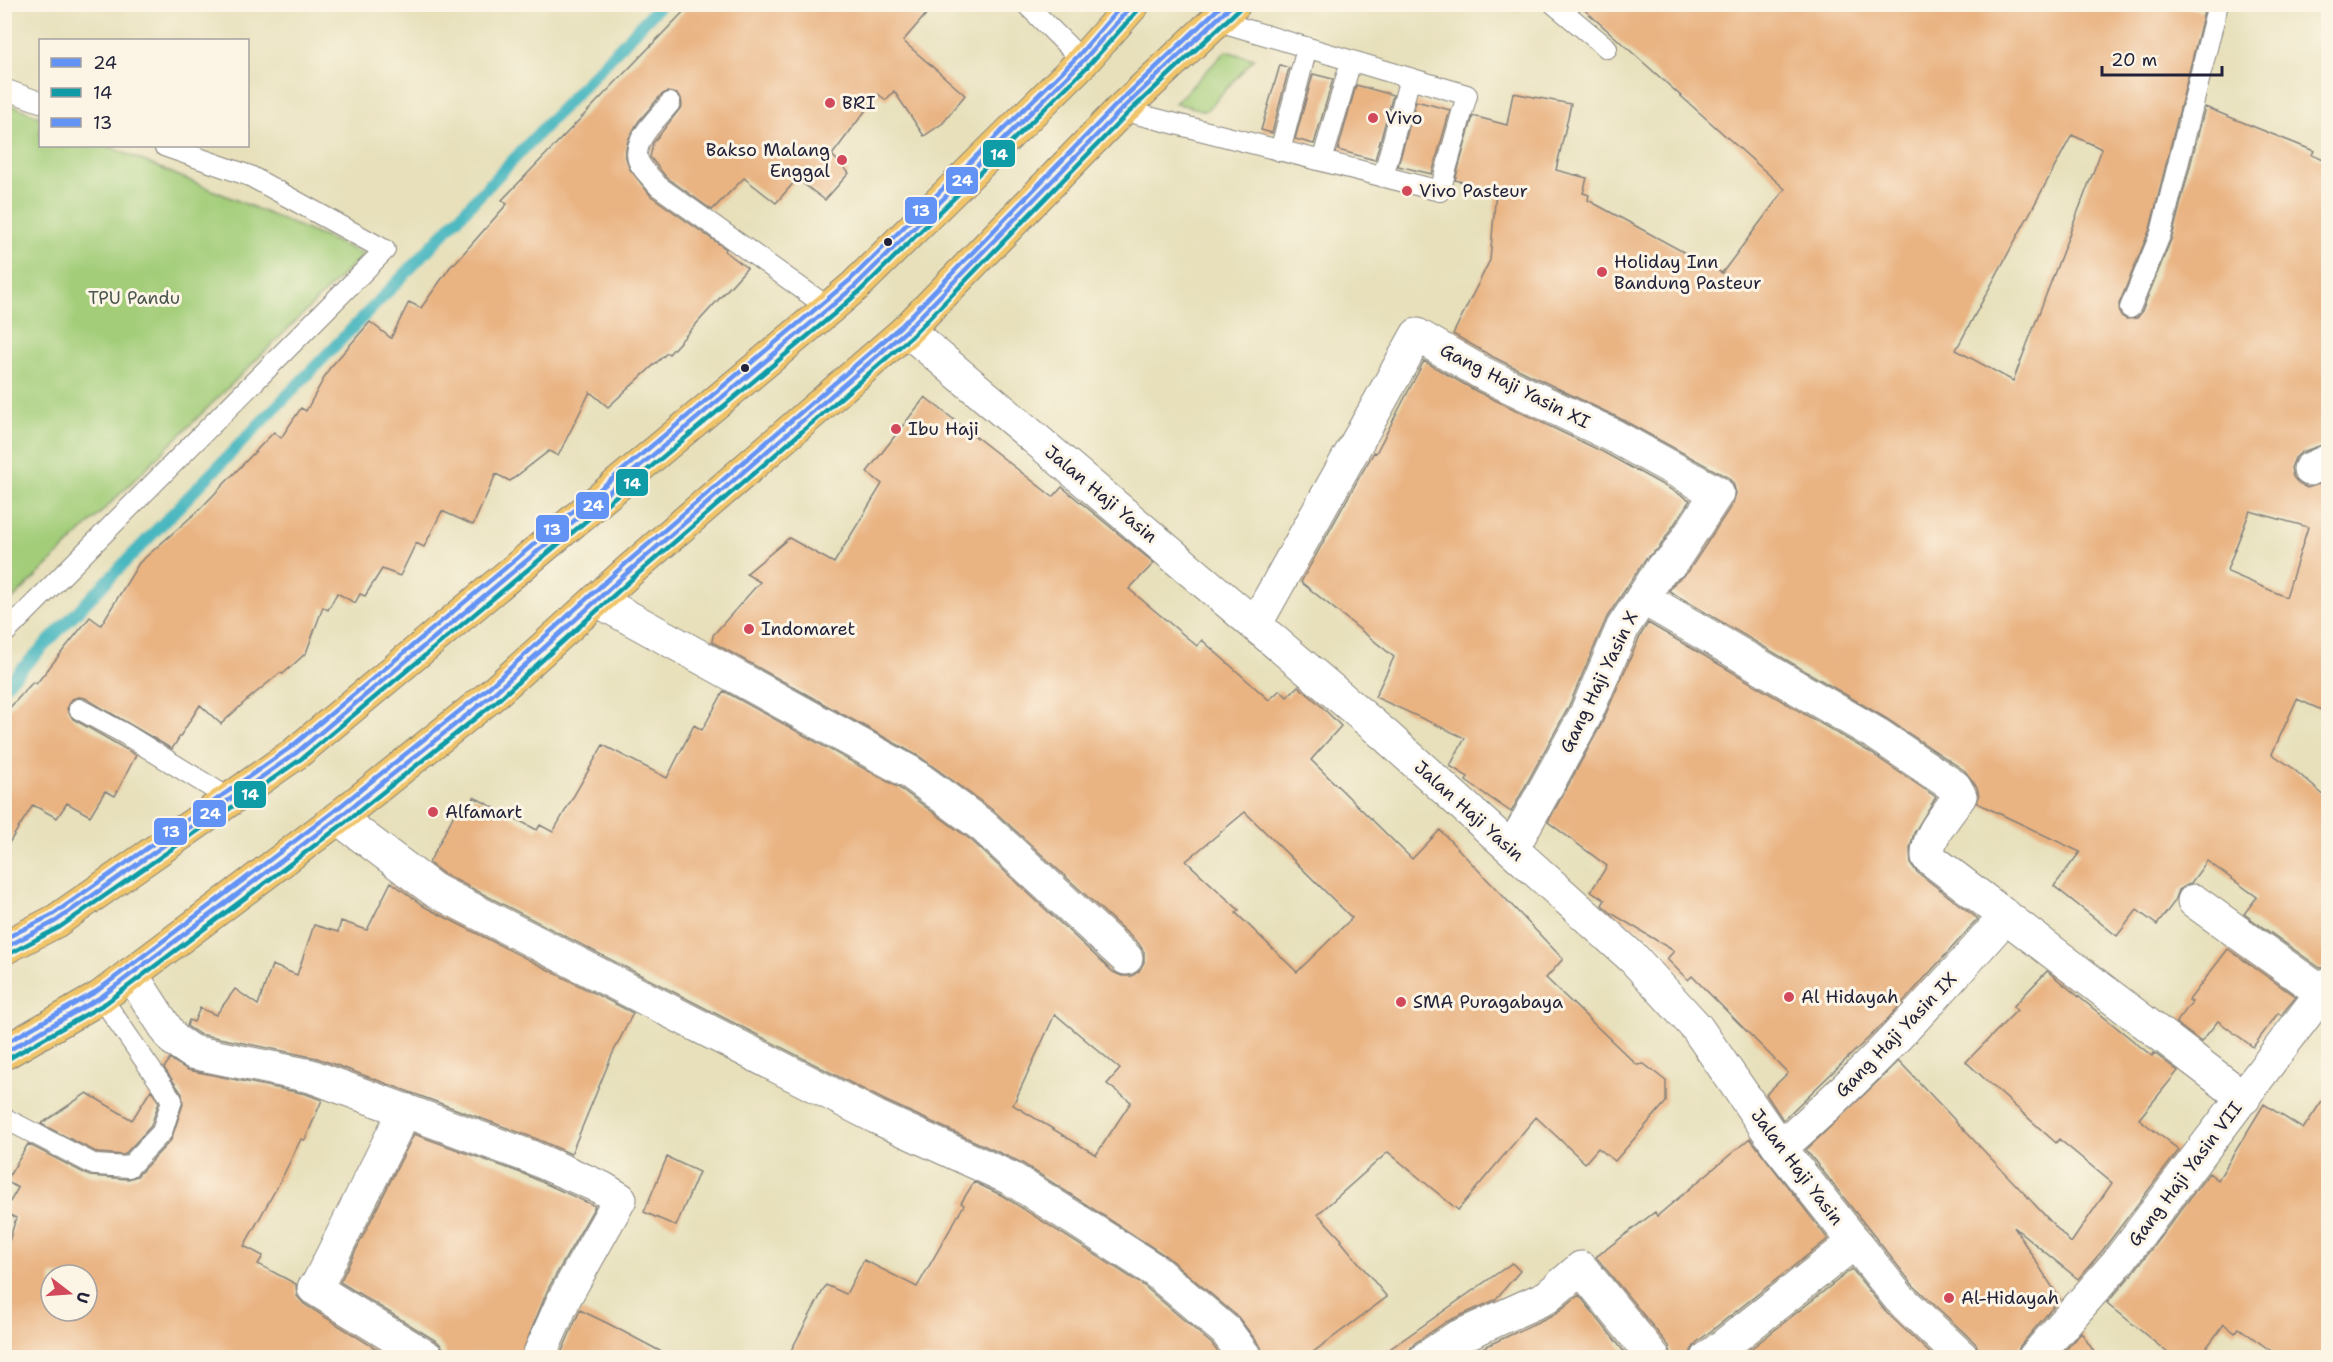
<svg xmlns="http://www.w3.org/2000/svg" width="2333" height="1362" font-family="'Shantell Sans',sans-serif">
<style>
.green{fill:#a3cd79;stroke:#62785a;stroke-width:1.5}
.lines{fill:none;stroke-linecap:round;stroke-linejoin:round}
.stream{stroke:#48b7c0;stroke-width:12}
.building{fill:#e9b382;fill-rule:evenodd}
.lane-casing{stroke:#84817b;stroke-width:22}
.street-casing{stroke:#84817b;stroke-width:35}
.highway-casing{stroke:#84817b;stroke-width:35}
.lane{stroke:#fff;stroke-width:20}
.street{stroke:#fff;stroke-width:33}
.highway{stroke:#f0c469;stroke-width:33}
.bus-1-casing{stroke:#fcf5e5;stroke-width:9}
.bus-2-casing{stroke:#fcf5e5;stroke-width:9}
.bus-3-casing{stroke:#fcf5e5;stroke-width:9}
.bus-1{stroke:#6393f5;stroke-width:4.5}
.bus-2{stroke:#0f9ca7;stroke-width:4.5}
.bus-3{stroke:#6393f5;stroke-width:4.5}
.poi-dot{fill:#d1495b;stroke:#fcf5e5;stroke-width:2}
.bus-dot{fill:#22223b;stroke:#fcf5e5;stroke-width:2}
.labels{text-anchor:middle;stroke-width:6;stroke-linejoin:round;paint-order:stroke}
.poi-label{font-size:18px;fill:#22223b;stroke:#fcf5e5;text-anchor:start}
.park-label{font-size:18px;fill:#49554e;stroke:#fcf5e5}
.street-label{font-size:18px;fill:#22223b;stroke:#fcf5e5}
.line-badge{stroke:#fcf5e5;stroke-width:2}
.badge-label{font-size:16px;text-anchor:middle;font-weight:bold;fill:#fff}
</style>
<rect width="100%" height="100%" fill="#fcf5e5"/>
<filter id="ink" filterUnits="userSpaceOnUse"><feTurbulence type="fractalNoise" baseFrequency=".0167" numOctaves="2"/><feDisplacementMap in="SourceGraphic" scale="12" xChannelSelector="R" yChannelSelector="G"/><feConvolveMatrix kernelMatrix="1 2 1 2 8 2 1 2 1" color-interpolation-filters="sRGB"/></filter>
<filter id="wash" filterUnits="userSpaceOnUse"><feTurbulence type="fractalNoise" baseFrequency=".008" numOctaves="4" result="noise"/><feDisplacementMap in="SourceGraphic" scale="24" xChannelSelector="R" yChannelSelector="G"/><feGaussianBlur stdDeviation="1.35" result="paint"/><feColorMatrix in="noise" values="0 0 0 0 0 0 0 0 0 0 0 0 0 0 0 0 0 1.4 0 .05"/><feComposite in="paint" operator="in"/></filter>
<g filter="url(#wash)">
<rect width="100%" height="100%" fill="#e7e0bb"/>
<path class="green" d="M1226,51L1254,59L1206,111L1175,103Z
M5,102L40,117V146H108L364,254L5,607Z"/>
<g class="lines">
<path class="stream" d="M4,687L404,275L661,4"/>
</g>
<g id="blocks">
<path class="building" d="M691,4H935L903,41L965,95L943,123L924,136L894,91L886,100L878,94L832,155L849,173L825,200L797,179L776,203L744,178L712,210L666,177L650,157L653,143L682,106L681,98L677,94L667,92L661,95L638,122L628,140L625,154L629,168L651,196L726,249L725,251L747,268L669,354L667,353L608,407L590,392L558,456L549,451L510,481L496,474L473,525L442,511L424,547L416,543L400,576L382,569L365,596L360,594L355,603L337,593L328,610L323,607L306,653L283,674L280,673L247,700L221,724L200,705L172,749L85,698L78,697L72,699L67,709L73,719L136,755L115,796L105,791L90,816L67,803L57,818L33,805L4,851V714L33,682L36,684L90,617L101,625L139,563L200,509L274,432L281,438L301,408L306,411L329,369L370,322L391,338L409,302L421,308L453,263L454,264L507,204L502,200Z
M1578,4H2175L2204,12L2150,229L2119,304L2120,315L2126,319L2137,318L2141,313L2172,237L2205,107L2314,151L2312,155L2328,162V443L2302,452L2295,458L2291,468L2293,477L2299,484L2307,488L2328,481V713L2297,699L2272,754L2290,766L2328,799L2327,967L2320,968L2244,914L2257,897L2207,861L2191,883L2179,890L2175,901L2157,925L2137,910L2117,936L2054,886L2080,852L1977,803L1979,796L1977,787L1965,771L1887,719L1669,591L1675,582L1688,572L1733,503L1736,493L1733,483L1727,477L1621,419L1493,357L1453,334L1490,260L1496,191L1455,180L1473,116L1507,125L1513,93L1571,104L1556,170L1587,178L1583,193L1589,195L1588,200L1722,273L1785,189ZM2072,135L2102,149L2013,381L1956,350ZM2250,511L2308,527L2286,597L2228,572L2227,570Z
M1280,65L1289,68L1272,133L1261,130Z
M1313,74L1333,79L1314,144L1295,139Z
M1356,85L1393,95L1375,160L1338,150Z
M1416,101L1450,110L1432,174L1398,166Z
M1424,361L1476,391L1603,452L1690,500L1659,548L1646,558L1607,617L1568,708L1511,812L1466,781L1468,777L1450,766L1465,738L1375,697L1394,657L1301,582L1360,476L1374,452L1376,453Z
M925,397L1053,497L1062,487L1154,563L1129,589L1197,646L1202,640L1269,700L1280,690L1287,697L1298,686L1319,704L1341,726L1311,760L1412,859L1440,830L1563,959L1546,978L1637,1065L1644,1064L1666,1081V1102L1615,1161L1598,1148L1585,1163L1536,1117L1458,1210L1388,1152L1318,1214L1342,1240L1341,1241L1387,1297L1305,1358H1264L1261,1347L1238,1317L1166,1256L1022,1163L884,1100L444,874L429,863L459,805L469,810L474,797L537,830L540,825L553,832L603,745L667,778L694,725L702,730L724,691L901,789L971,840L1113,972L1122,976H1132L1139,971L1144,962V952L1139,944L994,811L920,757L712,642L713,635L760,582L746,574L789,538L834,563L882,484L867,472ZM1245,812L1352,918L1297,972L1236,913L1239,910L1186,861ZM1055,1014L1120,1069L1107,1084L1131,1102L1096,1155L1013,1105Z
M1648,623L1868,751L1936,797L1914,833L1910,848L1911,864L1917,872L1978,919L1884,1023L1783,1120L1766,1094L1788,1073L1692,976L1688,980L1667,959L1674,951L1611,913L1602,905L1605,900L1591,891L1607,866L1548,822L1601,725L1640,636Z
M391,882L425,907L633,1013L612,1055L571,1154L537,1139L317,1058L199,1034L187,1026L189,1020L194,1022L200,1008L216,1015L235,989L258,1005L272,965L297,975L314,925L338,932L341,921L367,930Z
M2228,949L2296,997L2281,1015L2278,1013L2253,1047L2218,1021L2201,1042L2176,1023L2192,1002L2189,1000Z
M2047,971L2152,1056L2154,1053L2178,1071L2139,1119L2179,1150L2102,1251L2078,1279L2014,1227L2060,1299L2020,1346L2016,1358H1981L1976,1344L1913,1285L1806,1150L1899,1061L2071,1243L2112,1183L2059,1139L2056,1143L1966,1062L2017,1010L2013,1007Z
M170,1059L188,1070L306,1094L322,1100L305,1140L301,1139L281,1180L244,1246L263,1256L258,1264L296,1284L297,1296L304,1304L391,1358H4V1258L16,1218L4,1212L18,1188L6,1181L28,1144L90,1176L128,1179L137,1176L171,1140L183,1104L182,1094L164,1068ZM51,1275H87V1311H51Z
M151,1090L159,1102L151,1126L124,1155L98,1153L41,1124L87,1093L132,1120Z
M2328,1092V1358H2281L2239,1328L2235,1333L2224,1324L2199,1358H2174L2107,1303L2132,1274L2209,1173L2218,1180L2264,1104L2303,1129Z
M414,1134L524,1174L595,1206L548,1289L520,1358H447L444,1349L438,1342L340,1282Z
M1750,1138L1828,1239L1696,1343L1691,1351L1690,1358H1672L1669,1346L1596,1257L1655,1212L1657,1216Z
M667,1157L699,1172L676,1226L644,1212Z
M974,1182L1003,1196L1143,1285L1212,1344L1222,1358H787L826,1285L846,1294L864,1260L917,1287L964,1205L961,1203Z
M1512,1263L1520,1271L1495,1300L1446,1322L1415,1343L1410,1349L1408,1358H1377Z
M1852,1269L1886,1312L1935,1358H1739Z
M1579,1295L1629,1358H1461L1555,1314Z
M580,1310L607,1323L673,1358H559Z
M2081,1332L2098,1358H2059Z"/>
</g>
</g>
<g filter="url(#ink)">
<use href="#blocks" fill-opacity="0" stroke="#84817b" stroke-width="1.5"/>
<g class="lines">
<g class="lane-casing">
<path id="lane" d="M1026,4L1083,61
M1554,4L1607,48
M4,89L40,102
M670,103C659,117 632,140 638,160C641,169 653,179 658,186L829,308
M1121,110L1440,191L1467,95L1218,21
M1280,151L1307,48
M1322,161L1351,61
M1383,177L1410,78
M2130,308L2161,233L2218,4
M4,634L385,250L250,176L164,146
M79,709L125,734L230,799
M4,1118L95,1165L129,1167L162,1132L172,1100L101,997"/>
</g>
<g class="street-casing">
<path id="street" d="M907,330L1385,735L1634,959L1697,1028L1780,1148L1899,1298L1963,1358
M2310,469L2328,461
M1643,598L1878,735L1955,787L1960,796C1949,813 1926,836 1928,857L2244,1098
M597,600L911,773L983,826L1126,958
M1255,625L1417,335L1484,374L1612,435L1717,493L1672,562L1662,568L1623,627L1585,716L1512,849
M338,818L434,890L876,1117L1012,1179L1154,1270L1226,1331L1246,1358
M2194,901L2328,997
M131,974L173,1039L192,1052L311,1076L531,1157L602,1188L620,1199L565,1297L538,1358
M405,1110L319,1282L314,1288L428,1358
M1780,1148C1862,1078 1935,997 2006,916
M1426,1358L1456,1338L1547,1297L1581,1268L1654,1358
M1708,1358L1855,1242
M2034,1358L2117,1263L2328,985"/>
</g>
<g class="highway-casing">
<path id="highway" d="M4,948L56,921L296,753L829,308L855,286L1083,61L1133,4
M4,1053L101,997L338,818L492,695L628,572L907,330L1121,110L1234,4"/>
</g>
<use href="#lane" class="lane"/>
<use href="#street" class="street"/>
<use href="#highway" class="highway"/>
<g class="bus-1-casing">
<path id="bus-1" d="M4,948L56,921L296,753L829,308L855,286L1083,61L1133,4
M4,1053L101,997L338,818L492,695L628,572L907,330L1121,110L1233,4"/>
</g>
<g class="bus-2-casing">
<path id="bus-2" d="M7,955L60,927L301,759L834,314L860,291L1088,66L1139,9
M8,1059L106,1003L343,824L497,701L633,578L912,336L1126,115L1239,9"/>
</g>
<g class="bus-3-casing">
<path id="bus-3" d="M4,939L52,915L291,747L824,302L850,280L1078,56L1123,4
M4,1044L97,991L333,812L487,689L623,566L902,325L1116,105L1223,4"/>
</g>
<use href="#bus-1" class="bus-1"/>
<use href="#bus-2" class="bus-2"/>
<use href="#bus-3" class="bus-3"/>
</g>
</g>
<g class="poi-dot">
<circle cx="830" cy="103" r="6"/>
<circle cx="1373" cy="118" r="6"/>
<circle cx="842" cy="160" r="6"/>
<circle cx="1407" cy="191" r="6"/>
<circle cx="1602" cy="272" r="6"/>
<circle cx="896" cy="429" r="6"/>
<circle cx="749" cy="629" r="6"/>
<circle cx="433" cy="812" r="6"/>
<circle cx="1789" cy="997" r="6"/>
<circle cx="1401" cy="1002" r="6"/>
<circle cx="1949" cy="1298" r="6"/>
</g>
<g class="bus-dot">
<circle cx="888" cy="242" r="5"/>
<circle cx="745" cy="368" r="5"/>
</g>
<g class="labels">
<g class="poi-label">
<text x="842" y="109">BRI</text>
<text x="1385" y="124">Vivo</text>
<text x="830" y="156" text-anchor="end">Bakso Malang<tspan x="830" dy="21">Enggal</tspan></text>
<text x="1419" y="197">Vivo Pasteur</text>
<text x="1614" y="268">Holiday Inn<tspan x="1614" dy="21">Bandung Pasteur</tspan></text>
<text x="908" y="435">Ibu Haji</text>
<text x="761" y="635">Indomaret</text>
<text x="445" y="818">Alfamart</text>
<text x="1801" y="1003">Al Hidayah</text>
<text x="1413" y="1008">SMA Puragabaya</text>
<text x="1961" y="1304">Al-Hidayah</text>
</g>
<g class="park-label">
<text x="134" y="304">TPU Pandu</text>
</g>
<g class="street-label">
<text transform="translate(1515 386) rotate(27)" y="6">Gang Haji Yasin XI</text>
<text transform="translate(1101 494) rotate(40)" y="6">Jalan Haji Yasin</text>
<text transform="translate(1599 682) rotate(-64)" y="6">Gang Haji Yasin X</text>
<text transform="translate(1469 811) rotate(42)" y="6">Jalan Haji Yasin</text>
<text transform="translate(1896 1035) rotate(-46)" y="6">Gang Haji Yasin IX</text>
<text transform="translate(1797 1167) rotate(53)" y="6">Jalan Haji Yasin</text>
<text transform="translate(2185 1174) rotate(-53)" y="6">Gang Haji Yasin VII</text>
</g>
</g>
<g class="line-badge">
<rect x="982" y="139" width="34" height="29" rx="6" fill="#0f9ca7"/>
<rect x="945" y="166" width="34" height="29" rx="6" fill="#6393f5"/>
<rect x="904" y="196" width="34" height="29" rx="6" fill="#6393f5"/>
<rect x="615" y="468" width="34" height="29" rx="6" fill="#0f9ca7"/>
<rect x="575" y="491" width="35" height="29" rx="6" fill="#6393f5"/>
<rect x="535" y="514" width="35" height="29" rx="6" fill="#6393f5"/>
<rect x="233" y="780" width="34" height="29" rx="6" fill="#0f9ca7"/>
<rect x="192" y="799" width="35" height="29" rx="6" fill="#6393f5"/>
<rect x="153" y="817" width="35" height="29" rx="6" fill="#6393f5"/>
</g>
<g class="badge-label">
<text x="999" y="160">14</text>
<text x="962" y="186">24</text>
<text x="921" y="216">13</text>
<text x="632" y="489">14</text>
<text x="593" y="511">24</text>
<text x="552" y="535">13</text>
<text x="250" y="800">14</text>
<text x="210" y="819">24</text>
<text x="171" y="837">13</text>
</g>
<rect width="2333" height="1362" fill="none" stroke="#fcf5e5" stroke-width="24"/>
<rect x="39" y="39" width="210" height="108" fill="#fcf5e5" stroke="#a5a1a1" stroke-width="1.5"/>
<rect x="51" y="58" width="30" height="9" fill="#6393f5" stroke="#a5a1a1" stroke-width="1.5"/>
<text x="93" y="69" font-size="18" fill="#22223b">24</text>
<rect x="51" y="88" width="30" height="9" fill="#0f9ca7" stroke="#a5a1a1" stroke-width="1.5"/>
<text x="93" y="99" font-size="18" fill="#22223b">14</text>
<rect x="51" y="118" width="30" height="9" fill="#6393f5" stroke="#a5a1a1" stroke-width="1.5"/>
<text x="93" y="129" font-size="18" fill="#22223b">13</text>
<g transform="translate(69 1293) rotate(107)"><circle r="28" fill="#fcf5e5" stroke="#a5a1a1" stroke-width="1.5"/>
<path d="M0-4.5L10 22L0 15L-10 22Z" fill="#d1495b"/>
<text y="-9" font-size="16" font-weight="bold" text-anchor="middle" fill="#22223b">U</text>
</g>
<path d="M2102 66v9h120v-9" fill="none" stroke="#22223b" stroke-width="3"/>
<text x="2111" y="66" font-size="18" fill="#22223b" stroke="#fcf5e5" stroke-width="4.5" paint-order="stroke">20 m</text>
</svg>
